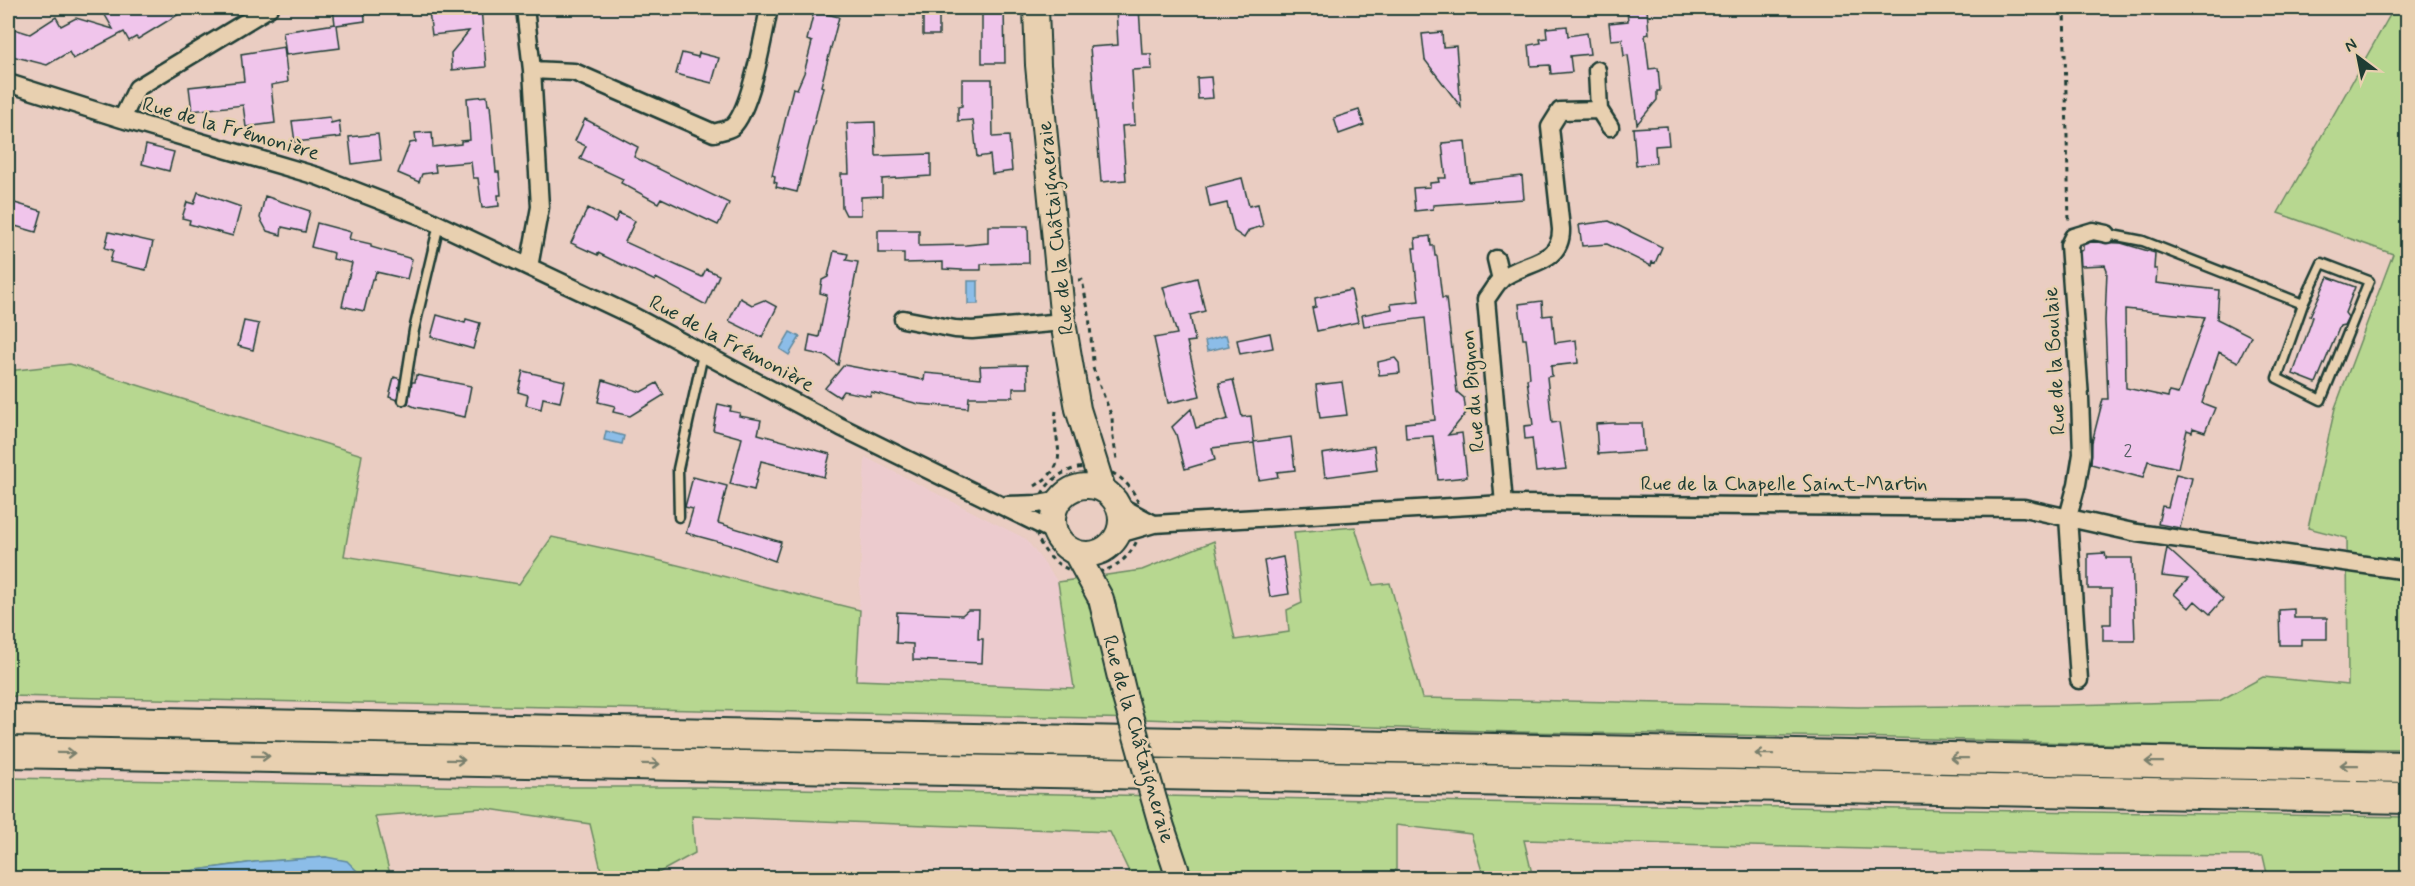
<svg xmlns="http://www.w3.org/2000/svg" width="2415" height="886" font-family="Mynerve,sans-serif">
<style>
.built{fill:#eccbce}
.green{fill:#b7d790;stroke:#6b8a62;stroke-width:1.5}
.water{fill:#8cbde8;stroke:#608aa0;stroke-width:1.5}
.building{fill:#f0c5eb;stroke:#1f3d34;stroke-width:1.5;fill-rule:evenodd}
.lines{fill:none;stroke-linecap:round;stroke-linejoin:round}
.lane-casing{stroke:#1f3d34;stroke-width:13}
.street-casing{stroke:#1f3d34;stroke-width:21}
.secondary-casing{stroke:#1f3d34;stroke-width:28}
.highway-casing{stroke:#1f3d34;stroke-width:34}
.path{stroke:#1f3d34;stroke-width:3;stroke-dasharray:4.5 4.5;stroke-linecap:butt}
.lane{stroke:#e8d0b0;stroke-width:8}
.street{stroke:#e8d0b0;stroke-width:16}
.secondary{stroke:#e8d0b0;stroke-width:24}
.highway{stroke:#e8d0b0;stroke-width:30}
.secondary-bridge-casing{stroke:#1f3d34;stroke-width:28;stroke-linecap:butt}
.secondary-bridge{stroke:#e8d0b0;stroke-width:24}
.oneway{stroke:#797f6c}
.labels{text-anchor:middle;stroke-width:5;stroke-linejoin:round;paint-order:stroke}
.number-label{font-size:18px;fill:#535f62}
.street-label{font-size:21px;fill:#1f3d34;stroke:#e8d0b0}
</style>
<rect width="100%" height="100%" fill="#eacdc2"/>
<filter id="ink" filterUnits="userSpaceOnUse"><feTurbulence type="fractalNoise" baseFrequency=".0167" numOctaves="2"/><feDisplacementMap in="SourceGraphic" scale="12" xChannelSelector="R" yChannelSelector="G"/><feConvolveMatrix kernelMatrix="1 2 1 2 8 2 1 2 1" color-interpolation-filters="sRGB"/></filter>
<g filter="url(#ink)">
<path class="built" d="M865,457L1026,539L1058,582L1074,688L856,680Z"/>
<path class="green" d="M2394,8H2407V749L2219,747L1857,737L1515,732L1144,719L8,696V371L70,364L362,455L344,556L519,584L552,537L653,559L860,610L856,680L1074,688L1058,582L1142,570L1214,541L1235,640L1289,632L1287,610L1302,603L1294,532L1355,527L1373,585L1390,583L1422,698L1858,707L2069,705L2219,701L2263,677L2348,685L2347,538L2308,528L2335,408L2393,254L2278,213Z
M8,778L488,787H688L1531,803L2408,817L2407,878H2268L2263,856L2095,855L1524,840L1533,878H1484L1471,834L1396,825V878H1132L1110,832L692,816L695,853L649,878H603L590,824L482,808L375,816L391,878H364L363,875L326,857L255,862L138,878H8Z"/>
<path class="water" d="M968,281H978V304H968Z
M790,332L800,337L789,355L780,349Z
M1226,335L1229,346L1207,351L1205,341Z
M606,431L624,436L622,444L604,440Z
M326,857L347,861L364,878H138L255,862Z"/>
<path class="building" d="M101,8H189L138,39L136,37L129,41L124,32L73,59L69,52L47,65L8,55V27L30,34L56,17L61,26L76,18L113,29Z
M333,8H364L365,21L337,25L340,48L286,55L283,32L335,24Z
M453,8H481L486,67L452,70L451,53L469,31L432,35L429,11Z
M982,8H1004L1005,63H982Z
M1116,8H1139L1142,54H1151L1152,69L1132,70L1135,125L1122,126L1126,180L1101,182L1090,47L1118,45Z
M1647,9L1649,34L1645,35L1649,69L1658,68L1660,91H1657V100L1637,124L1628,55L1624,56L1622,39L1611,40L1609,23L1628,21L1627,11Z
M814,11L839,17L821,86L823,87L797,192L776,187L777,183L774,182L775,176L772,175L793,88L797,89L804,73L812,42L807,40Z
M923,12H939V35H923Z
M1567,26L1568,36L1587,33L1590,54L1570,56L1572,72L1551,74L1550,65L1531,66L1529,45L1541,43L1540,39L1547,38L1546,28Z
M1442,32L1443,47L1456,46L1461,107L1425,60L1422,34Z
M284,47L288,82L271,85L275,123L246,127L243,105L192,111L189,87L244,81L241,54Z
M682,53L698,57L699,53L719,58L712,83L676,74Z
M1211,77L1213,98L1198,99L1197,78Z
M962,79H992L993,137L1009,136L1012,171L992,174L990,155L977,157L973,120L958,121V107L962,106Z
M487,96L488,105H490L496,172H499L501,195H498L499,206L482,208L478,178H473L471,162L435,165L436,172L422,174L419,182L398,173L410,143L416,142L415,133L432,132L433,147L461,144V141L470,140L467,98Z
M1359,110L1364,125L1339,134L1334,118Z
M330,117L331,123L339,121L341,137L295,142L292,121Z
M585,119L638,147L634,157L729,203L718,225L661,198L658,203L621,183L623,179L580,159L586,146L575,141Z
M875,122L876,156L931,154V176L882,179V196L861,197V215H846L842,207L841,174H849L847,123Z
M1667,126L1669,145L1655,146L1656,163L1636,165L1633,128Z
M378,134L381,160L352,164L349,137Z
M1465,141L1469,182L1522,176L1524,199L1433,205V209L1415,211L1413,188L1430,187V183L1439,182L1438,178H1446L1442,143Z
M146,145L174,152L169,171L142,164Z
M1242,178L1249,206L1258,204L1263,226L1249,230L1244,238L1234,231L1227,203L1210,207L1206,187Z
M198,192L241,207L233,236L189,224L190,220L182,218L187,202L194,204Z
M265,196L310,211L305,232L282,227L281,235L267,231L260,218Z
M8,201L42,211L36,232L8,224Z
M588,208L615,222L619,213L635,221L625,242L702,277L706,269L719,275L706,305L656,278L655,281L598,253V255L591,252L571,243Z
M1609,221L1662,247L1655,263L1652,262L1651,266L1607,244L1582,246L1579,225Z
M317,223L351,232L349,239L371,244V247L412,259L407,279L376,272L374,279H372L364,311L342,306L352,263L333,259L334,253L311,247Z
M988,226H1028L1029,263L981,264V270H962L943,269V262L904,263V253H878V230H919V246L966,245L988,243Z
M109,232L153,242L146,270L110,262L113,250L105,248Z
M1430,236L1431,246H1434L1435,256H1437L1442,298H1446L1457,392L1464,398L1466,413L1448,435L1462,433L1467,477L1438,480L1433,436L1406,438L1405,423L1435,420L1425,318L1364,326L1362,315L1392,309L1391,304L1419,301L1413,248H1416L1415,238Z
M2091,242L2121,243L2155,253L2154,269H2157L2156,283L2219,290L2217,319L2251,336L2238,362L2219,352L2202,403L2215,408L2205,432L2193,428L2192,432L2187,430L2178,468L2148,461L2143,478L2091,464L2092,442L2103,399H2108L2105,321L2107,270L2105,265L2081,266L2080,251L2083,250V245ZM2125,309L2205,317L2178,394L2169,392L2168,397L2126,388Z
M834,251L848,254L846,260L858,262L838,365L826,356L807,352L810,335L819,337L827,295L820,293L822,280L828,277Z
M2328,277L2355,287L2345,313L2348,317L2344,325L2340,326L2316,383L2293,374L2313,317L2310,316Z
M1197,278L1205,311L1190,315L1195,341L1187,342L1200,396L1168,403L1154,338L1177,334L1163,287Z
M1351,290L1358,322L1317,331L1312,308L1316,307L1315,298Z
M740,298L752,305L764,300L777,307L762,337L729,321Z
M1542,301L1543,316L1552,315L1555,343L1576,340L1578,363L1551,366L1552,376L1547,377L1552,423L1559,422L1566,469L1536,472L1532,438L1525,439L1524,426L1533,425L1527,379L1530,378L1528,355L1526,339H1523L1519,304Z
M437,315L465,323L466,319L480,323L473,349L431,337Z
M244,321L259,324L253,350L238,346Z
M1270,333L1273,348L1240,354L1237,340Z
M1395,358L1399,363L1400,373L1379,375L1378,362Z
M844,365L924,380L925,373L981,378L980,366L1027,365L1028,388H1013V397H969L968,408L919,404L871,392L870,396L843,391L839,397L825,388Z
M523,371L565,381L560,402L543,398L541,409L526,405L528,395L518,392Z
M416,375L471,386L465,417L415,407L408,404L412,382H415Z
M394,377L400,379L397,400L389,397Z
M603,380L641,392L657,383L664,395L630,416L613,412L615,406L598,402Z
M1233,380L1242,417L1251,416L1254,442L1291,437L1295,470L1277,472L1278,477L1259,480L1254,443L1212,448L1215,460L1185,469L1176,434L1172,427L1191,409L1196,428L1228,419L1219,383Z
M1342,382L1347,415L1320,418L1316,385Z
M718,404L731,407L730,411L740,413L739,416L761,420L758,434L830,454L824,477L761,461L754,490L730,484L742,438L713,430Z
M1613,423H1642L1644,451L1598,454L1596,424Z
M1374,446L1377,470L1325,477L1322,454Z
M2176,474L2192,478L2180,528L2158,524L2162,506L2168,507Z
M693,477L727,486L718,523L781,542L775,561L738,547L686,533L693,509L685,507Z
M2167,548L2223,599L2210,614L2195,601L2189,608L2174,594L2188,579L2162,576Z
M2105,553L2106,558H2132L2135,641H2103V624H2111V589H2088V554Z
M1283,557L1289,594L1270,597L1264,561Z
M2294,609V618H2327V639H2301V645H2280L2279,610Z
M968,610H979L978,639H983L982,663L913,660V644L896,643L897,612L962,615Z"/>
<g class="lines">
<g class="lane-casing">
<path id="lane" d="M2107,234L2143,241L2303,304L2277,378L2321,400L2369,281L2322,263L2303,304
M403,400L414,330L439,224
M679,517L678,469L703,354"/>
</g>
<g class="street-casing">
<path id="street" d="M525,8L532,70L540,207L529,267
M532,70L574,72L714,133C719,131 728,130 732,127C751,111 764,33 769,8
M8,83L122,119L317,176L423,217L633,316L841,427L1055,532
M1599,110L1610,127
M122,119L137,88L269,8
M1496,259L1501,280
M903,319L955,329L972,330L1063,322
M1504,504L1486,299C1491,293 1495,285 1500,280C1522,261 1562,266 1561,229L1550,127L1560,111L1599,110L1597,70
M1006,505L1038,504L1059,500
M1118,505L1154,524
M1119,534L1154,524L1188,522L1504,504L2024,508L2137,533L2408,571
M2079,680L2068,517L2077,484L2082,454L2080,398L2069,245L2073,237L2093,231L2107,234"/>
</g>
<g class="secondary-casing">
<path id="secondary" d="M1036,8L1038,65L1063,322L1078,409L1103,489
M1053 520a34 34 0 1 1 68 0a34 34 0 1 1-68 0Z
M1076,553L1101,599L1124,694
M1161,824L1179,878"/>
</g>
<g class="highway-casing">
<path id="highway" d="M8,720L2408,767
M8,752L2408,798"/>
</g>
<path class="path" d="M2064,8L2069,222
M1078,280H1082L1089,314L1093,361
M1093,368L1112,417L1113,438L1117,459
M1035 520a53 53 0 1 1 106 0a53 53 0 1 1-106 0Z
M1035,486C1075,461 1051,445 1056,411"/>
<use href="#lane" class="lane"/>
<use href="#street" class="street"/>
<use href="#secondary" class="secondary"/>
<use href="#highway" class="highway"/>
<g class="secondary-bridge-casing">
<path id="secondary-bridge" d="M1124,694L1161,824"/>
</g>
<use href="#secondary-bridge" class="secondary-bridge"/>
</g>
<defs><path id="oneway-shaft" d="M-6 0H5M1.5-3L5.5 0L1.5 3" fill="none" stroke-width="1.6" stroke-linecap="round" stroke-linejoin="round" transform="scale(1.5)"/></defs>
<g class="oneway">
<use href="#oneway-shaft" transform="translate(66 753) rotate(1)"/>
<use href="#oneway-shaft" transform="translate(1764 754) rotate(-179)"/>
<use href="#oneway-shaft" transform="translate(261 756) rotate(1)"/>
<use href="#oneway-shaft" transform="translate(1959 758) rotate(-179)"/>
<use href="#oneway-shaft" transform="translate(456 760) rotate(1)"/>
<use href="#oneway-shaft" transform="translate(2154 762) rotate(-179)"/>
<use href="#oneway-shaft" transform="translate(651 764) rotate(1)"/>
<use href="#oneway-shaft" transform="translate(2349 765) rotate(-179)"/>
</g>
</g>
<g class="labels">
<g class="number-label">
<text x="2128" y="456">2</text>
</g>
<g class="street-label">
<text transform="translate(231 128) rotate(16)" y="7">Rue de la Frémonière</text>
<text transform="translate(1055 228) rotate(-96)" y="7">Rue de la Châtaigneraie</text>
<text transform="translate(732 343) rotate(28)" y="7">Rue de la Frémonière</text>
<text transform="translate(2054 361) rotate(-93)" y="7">Rue de la Boulaie</text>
<text transform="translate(1472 391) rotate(-95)" y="7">Rue du Bignon</text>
<text x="1784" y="490">Rue de la Chapelle Saint-Martin</text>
<text transform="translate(1139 739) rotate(74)" y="7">Rue de la Châtaigneraie</text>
</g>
</g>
<rect width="2415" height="886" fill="none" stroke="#e8d0b0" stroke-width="30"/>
<rect x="15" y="15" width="2385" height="856" fill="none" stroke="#1f3d34" stroke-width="2" filter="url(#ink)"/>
<g transform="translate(2358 57) rotate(328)" stroke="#e8d0b0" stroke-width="4.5" paint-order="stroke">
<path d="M0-4.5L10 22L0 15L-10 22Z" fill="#1f3d34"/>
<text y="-9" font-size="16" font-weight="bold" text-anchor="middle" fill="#1f3d34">N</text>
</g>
</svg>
